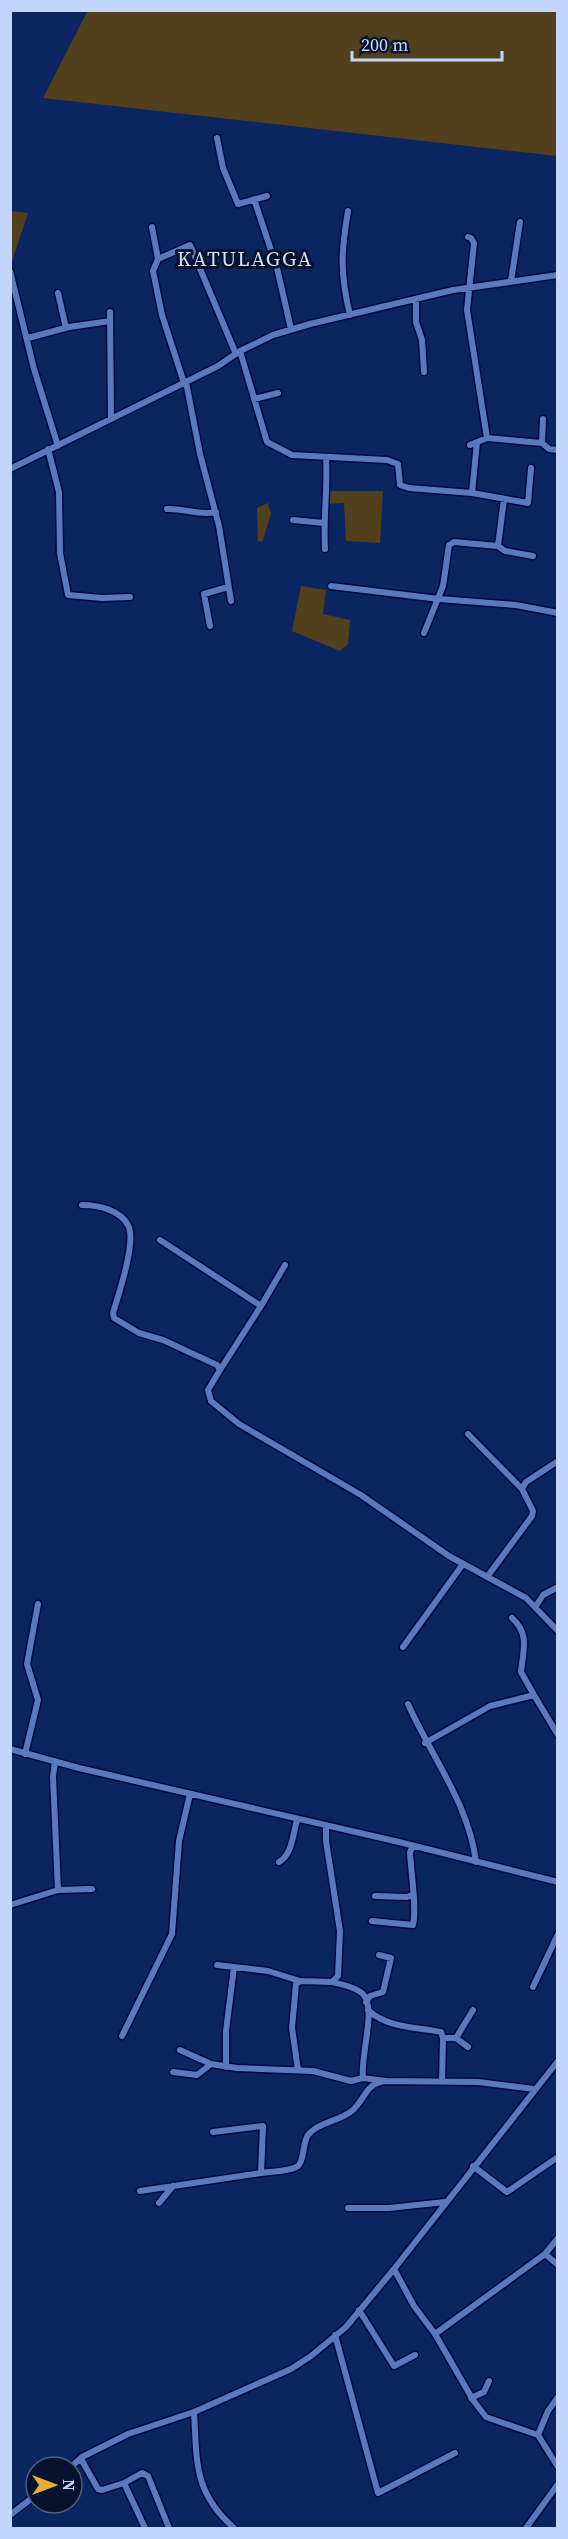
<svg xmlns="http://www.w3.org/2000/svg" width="568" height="2539" font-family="'Source Serif 4',serif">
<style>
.green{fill:#52401c}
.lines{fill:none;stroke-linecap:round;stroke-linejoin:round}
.minor-casing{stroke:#000742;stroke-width:9}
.minor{stroke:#587abd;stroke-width:6}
.labels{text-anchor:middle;stroke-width:6;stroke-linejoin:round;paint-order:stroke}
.quarter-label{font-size:21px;letter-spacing:1.5px;fill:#cfdffc;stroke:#06112b}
</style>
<rect width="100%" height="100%" fill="#0a255f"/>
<path class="green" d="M88,10L557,11V156L43,98Z
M11,211L28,213L11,264L10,211Z
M329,491H383L380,543L346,541L344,503L327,504Z
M268,503L271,514L262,542L258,541L257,508Z
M301,586L326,590L323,614L350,620L348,644L340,651L292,631Z"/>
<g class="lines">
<g class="minor-casing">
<path id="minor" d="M217,138L223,168L238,204L267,196
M254,199L277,268L291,329
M348,211C341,252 340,274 350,315
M152,227L158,259L153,271L162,315L184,383
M468,237L471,238L474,243L467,310L487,438
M158,259L190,245L236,354
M10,271L34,369L58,446
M511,281L520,222
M58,293L66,328
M416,299V322L422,340L424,372
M110,312L111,419
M28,338L69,327L110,321
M240,351L267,442L292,455L387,460L398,464L400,485L409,488L472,493L528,503L531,468
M186,382L200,454L219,526L231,601
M254,399L278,393
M542,443L543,419
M470,445L487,438L542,443L549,449L558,450
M48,449L59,492L60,553L68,595L102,598L130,597
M10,469L218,366L240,351L273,335L310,324L453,290L558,275
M472,493L477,442
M167,509C184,508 199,516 216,512
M293,520L324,523
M498,546L504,499
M325,549C323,518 328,488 326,457
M331,586L439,599L516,605L558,613
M210,626L204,594L228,587
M424,633L443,586L449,545L454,542L498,546L505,551L533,556
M82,1205C98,1205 120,1210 128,1225C137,1241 118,1296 113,1313L114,1318L139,1333L163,1340L217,1365L220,1370L208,1390L211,1401L239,1424L361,1495L449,1556L526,1598L558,1631
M160,1240L261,1306L220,1370
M261,1306L285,1265
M468,1434L522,1489
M487,1577L532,1516L533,1511L522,1489L526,1482L558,1461
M536,1606L543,1595L558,1587
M512,1618C530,1634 523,1651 521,1672L534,1695
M403,1647L463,1564
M408,1704C431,1756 469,1804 476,1862
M425,1743L490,1706L534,1695L558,1735
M10,1749L79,1768L399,1842L558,1882
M25,1754L38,1700L27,1664L38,1604
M279,1862C292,1855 293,1834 297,1820
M58,1890L92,1889
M375,1896L407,1897L412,1895
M10,1905L58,1890L53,1777L55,1761
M372,1921L413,1925C417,1908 411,1873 410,1852L413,1846
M217,1965L268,1971L300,1981
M533,1987L558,1934
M366,2002L370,1996L383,1992L391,1958L379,1955
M368,2010C387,2028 417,2027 441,2032L443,2038
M122,2036L172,1934L179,1841L190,1794
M456,2038L473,2010
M180,2050L211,2064L237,2068L313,2071L351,2081L363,2078C360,2056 377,2009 363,1994C356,1987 341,1984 332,1982
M226,2067V2031L234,1967
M298,2070L292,2028L296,1984L300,1981L332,1982L338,1976L340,1931L326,1841V1826
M173,2072L197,2075L211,2064
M363,2078L386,2081L478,2082L534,2089
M442,2081L443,2038H456L468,2047
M213,2132L263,2126L261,2173C271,2171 290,2172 298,2166C305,2159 302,2144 308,2135C318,2122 341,2121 353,2110C366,2097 366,2083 386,2081
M473,2166L507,2192L558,2157
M140,2191L261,2173
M159,2203L173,2186
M348,2208H389L445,2202
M545,2254L558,2265
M394,2269L414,2306L435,2334L473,2400L486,2417L538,2435
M359,2310L394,2366L415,2355
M435,2334L545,2254L558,2238
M335,2335L378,2493L455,2453
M558,2397L548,2411L538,2435L558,2467
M471,2398L484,2392L489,2381
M194,2412C197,2461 193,2492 234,2528
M81,2459L98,2489L102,2490L124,2483L145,2528
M71,2467L82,2457L128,2434L194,2412L291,2369L311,2356L346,2327L394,2269L558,2061
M124,2483L142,2473L148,2476L169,2528
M10,2515L36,2495
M526,2528L558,2484"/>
</g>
<use href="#minor" class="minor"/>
</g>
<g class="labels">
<g class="quarter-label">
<text x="245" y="266">KATULAGGA</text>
</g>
</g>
<rect width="568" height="2539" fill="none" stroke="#c2d5fa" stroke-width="24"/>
<g transform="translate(54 2485) rotate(90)"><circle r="28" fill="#06112b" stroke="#515f7e" stroke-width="1.5"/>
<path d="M0-4.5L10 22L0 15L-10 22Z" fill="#e4ae35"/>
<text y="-9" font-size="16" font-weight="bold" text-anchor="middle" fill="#c2d5fa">N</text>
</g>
<path d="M352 51v9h150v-9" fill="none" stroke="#c2d5fa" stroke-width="3"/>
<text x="361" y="51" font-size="18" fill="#c2d5fa" stroke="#06112b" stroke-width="4.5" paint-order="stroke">200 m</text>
</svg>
